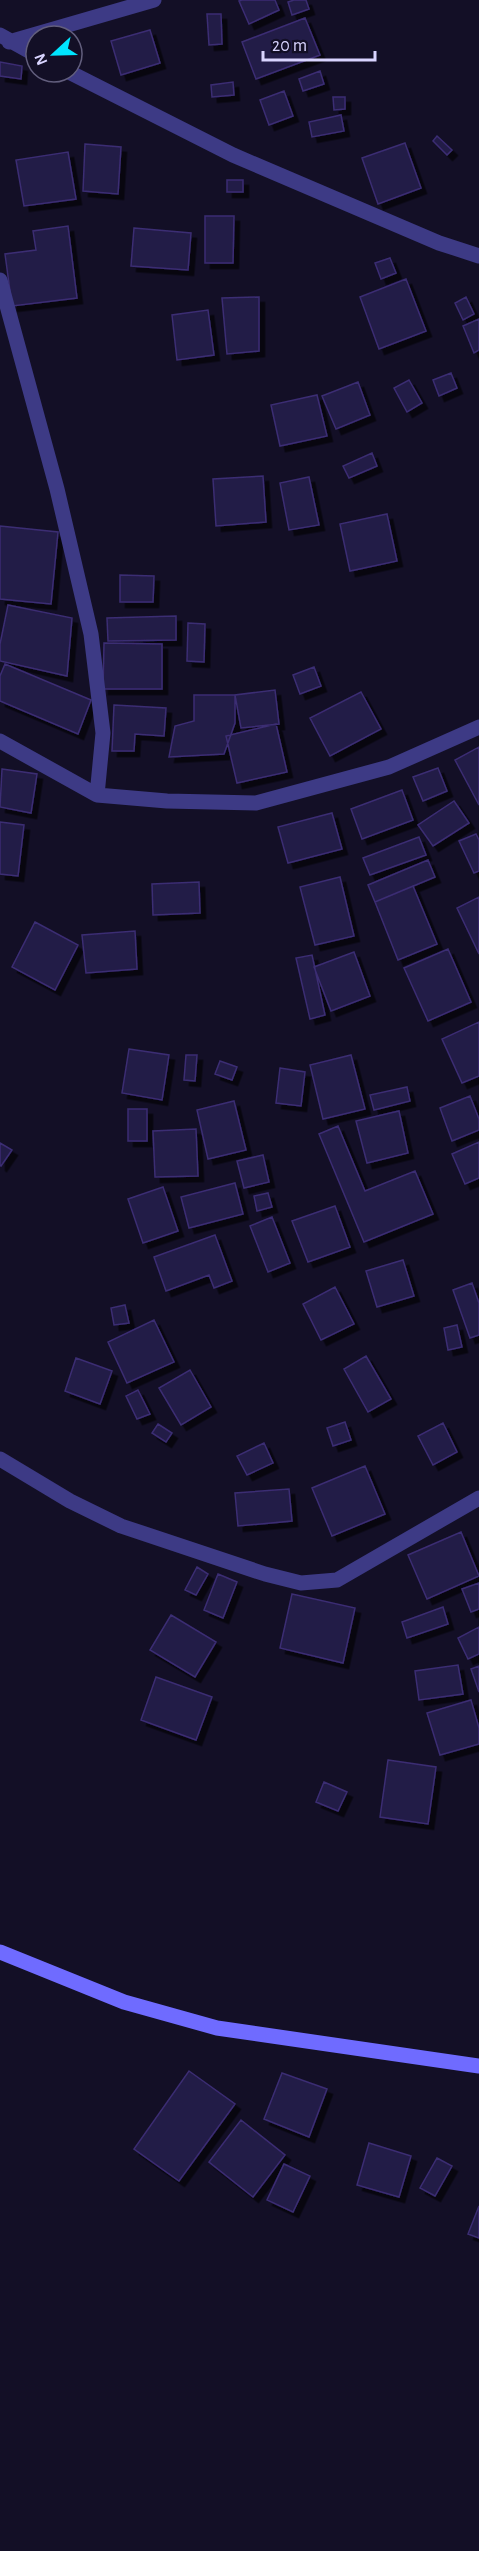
<svg xmlns="http://www.w3.org/2000/svg" width="479" height="2551" font-family="'Alegreya Sans',sans-serif">
<style>
.building{fill:#241b47;stroke:#3b2d73;stroke-width:1.5;filter:url(#shadow)}
.lines{fill:none;stroke-linecap:round;stroke-linejoin:round}
.minor{stroke:#3d3a85;stroke-width:15}
.secondary{stroke:#6f6bff;stroke-width:15}
</style>
<defs>
<filter id="shadow"><feDropShadow dx="5.5" dy="5.5" stdDeviation="0" flood-color="#0009"/></filter>
</defs>
<rect width="100%" height="100%" fill="#130f26"/>
<path class="building" d="M242,0H275L279,10L249,24L239,1Z
M294,0H306L309,9L292,15L288,2Z
M207,14H221L222,44L209,45Z
M305,18L320,55L256,79L242,42Z
M150,30L160,63L121,75L111,41Z
M0,62L22,66L21,79L0,76Z
M320,71L324,84L303,91L299,79Z
M233,82L234,95L212,97L211,85Z
M284,91L293,116L269,125L260,100Z
M333,97H345V109L334,110Z
M341,115L344,131L312,137L309,122Z
M437,136L452,150L447,155L433,141Z
M405,143L421,188L378,204L362,158Z
M85,144L121,147L118,194L83,191Z
M68,152L76,199L24,206L16,160Z
M227,180H243V192H227Z
M205,216H234L233,263H205Z
M68,226L77,298L12,306L5,254L36,250L33,231Z
M134,228L191,233L188,270L131,266Z
M390,258L396,273L381,279L375,263Z
M406,279L426,331L379,349L360,297Z
M259,297V351L227,354L222,298Z
M466,297L474,314L463,320L455,303Z
M208,310L214,355L177,360L172,315Z
M479,319V350L474,353L463,326Z
M451,373L457,388L439,396L433,380Z
M409,380L422,403L407,412L394,388Z
M358,382L370,415L336,429L322,396Z
M317,395L327,436L280,446L271,405Z
M372,453L377,466L349,478L343,466Z
M263,476L266,522L216,526L213,479Z
M309,477L319,525L289,530L280,483Z
M387,514L397,561L350,571L340,524Z
M0,526L58,532L51,604L0,599Z
M120,575L154,576L153,602H120Z
M8,605L72,618L67,676L0,661V644Z
M176,616V640L108,641L107,618Z
M188,623L205,624L204,662L187,661Z
M104,643L162,644V689H103Z
M5,664L91,700L78,734L0,701V676Z
M314,667L321,686L300,694L293,675Z
M275,690L279,724L241,728L235,695Z
M361,692L381,729L330,756L310,718Z
M194,695H235V723L224,754L169,757L175,726L194,721Z
M114,705L166,708L164,736L135,734L134,751H112Z
M276,724L287,772L237,783L226,736Z
M479,747V805L455,760Z
M438,768L447,791L423,801L413,777Z
M2,769L37,774L31,813L0,807Z
M402,790L413,820L362,839L351,809Z
M454,801L469,823L433,846L418,825Z
M332,813L342,849L288,863L278,827Z
M0,822L24,825L18,876L0,874Z
M476,834L479,840V871L474,873L459,841Z
M419,837L426,855L370,875L363,858Z
M428,860L435,877L375,902L368,885Z
M340,877L354,936L315,945L300,887Z
M199,882L200,913L153,915L152,884Z
M413,886L437,944L398,960L375,902Z
M479,897V954L457,908Z
M35,922L78,945L55,990L12,967Z
M135,931L137,969L86,973L82,935Z
M448,949L471,1002L428,1021L404,968Z
M354,952L370,996L331,1011L314,967Z
M312,955L325,1015L310,1019L296,958Z
M479,1022V1076L462,1083L442,1039Z
M129,1049L169,1055L162,1100L122,1093Z
M186,1055H197L195,1081L184,1080Z
M351,1055L365,1109L323,1119L310,1065Z
M220,1061L237,1067L232,1080L215,1074Z
M280,1068L305,1072L301,1106L276,1103Z
M407,1087L410,1101L374,1110L370,1095Z
M470,1096L479,1119V1130L452,1141L440,1108Z
M234,1101L246,1150L208,1159L197,1110Z
M128,1109H147V1141H128Z
M399,1111L408,1153L367,1163L356,1121Z
M338,1126L365,1191L415,1171L433,1214L364,1242L319,1134Z
M196,1129L198,1176L155,1177L153,1131Z
M479,1142V1178L465,1184L452,1154Z
M0,1143L12,1150L1,1166L0,1165Z
M263,1155L269,1182L244,1188L237,1161Z
M235,1183L243,1214L189,1228L181,1197Z
M163,1187L178,1231L143,1243L128,1199Z
M268,1193L272,1207L257,1211L254,1196Z
M335,1206L350,1247L308,1262L292,1221Z
M272,1217L290,1263L268,1272L250,1226Z
M215,1235L232,1281L214,1288L209,1275L166,1291L154,1257Z
M403,1260L414,1296L377,1307L366,1271Z
M472,1283L479,1303V1335L470,1338L453,1290Z
M335,1287L354,1324L321,1340L303,1304Z
M125,1305L129,1323L114,1325L111,1308Z
M154,1320L174,1362L127,1383L108,1342Z
M457,1325L462,1347L448,1350L444,1328Z
M366,1356L391,1399L368,1412L344,1369Z
M76,1358L112,1371L100,1404L65,1391Z
M190,1370L211,1407L181,1425L159,1388Z
M138,1390L150,1414L137,1419L126,1396Z
M345,1422L351,1440L333,1446L327,1428Z
M443,1423L457,1452L433,1465L418,1436Z
M158,1424L172,1433L166,1442L152,1433Z
M264,1443L273,1463L247,1475L237,1456Z
M365,1466L385,1514L332,1536L312,1488Z
M289,1489L292,1521L238,1526L235,1493Z
M461,1532L479,1576L427,1599L408,1555Z
M197,1567L208,1574L196,1595L185,1590Z
M218,1574L237,1582L223,1618L204,1610Z
M479,1583V1609L471,1612L462,1589Z
M292,1594L355,1608L343,1663L280,1648Z
M443,1607L448,1624L407,1638L402,1622Z
M171,1615L216,1642L195,1677L150,1650Z
M479,1627V1654L468,1659L458,1638Z
M458,1665L463,1694L419,1700L415,1671Z
M479,1666V1692L471,1669Z
M156,1677L212,1697L196,1740L141,1720Z
M471,1700L479,1728V1744L440,1755L427,1713Z
M388,1760L436,1767L428,1824L380,1817Z
M324,1782L347,1792L338,1811L316,1802Z
M189,2071L235,2104L179,2181L134,2149Z
M282,2073L327,2089L309,2137L264,2119Z
M241,2120L285,2155L253,2197L209,2162Z
M369,2143L411,2156L399,2197L357,2185Z
M437,2158L452,2166L435,2196L420,2188Z
M284,2164L310,2176L293,2212L267,2200Z
M479,2206V2238L468,2234Z"/>
<g class="lines">
<path class="minor" d="M0,35L36,55
M9,42L154,0
M69,72L233,155L439,243L479,256
M0,280L57,489L91,634L103,733L97,795
M0,741L97,795L167,801L256,803L389,767L479,727
M0,1459L70,1501L121,1526L265,1574L301,1583L337,1580L479,1498"/>
<path class="secondary" d="M0,1952L124,2002L217,2028L479,2066"/>
</g>
<g transform="translate(54 54) rotate(248)"><circle r="28" fill="#130f26" stroke="#625e7d" stroke-width="1.5"/>
<path d="M0-4.5L10 22L0 15L-10 22Z" fill="#00e5ff"/>
<text y="-9" font-size="16" font-weight="bold" text-anchor="middle" fill="#d9d4ff">N</text>
</g>
<path d="M263 51v9h112v-9" fill="none" stroke="#d9d4ff" stroke-width="3"/>
<text x="272" y="51" font-size="18" fill="#d9d4ff" stroke="#130f26" stroke-width="4.5" paint-order="stroke">20 m</text>
</svg>
